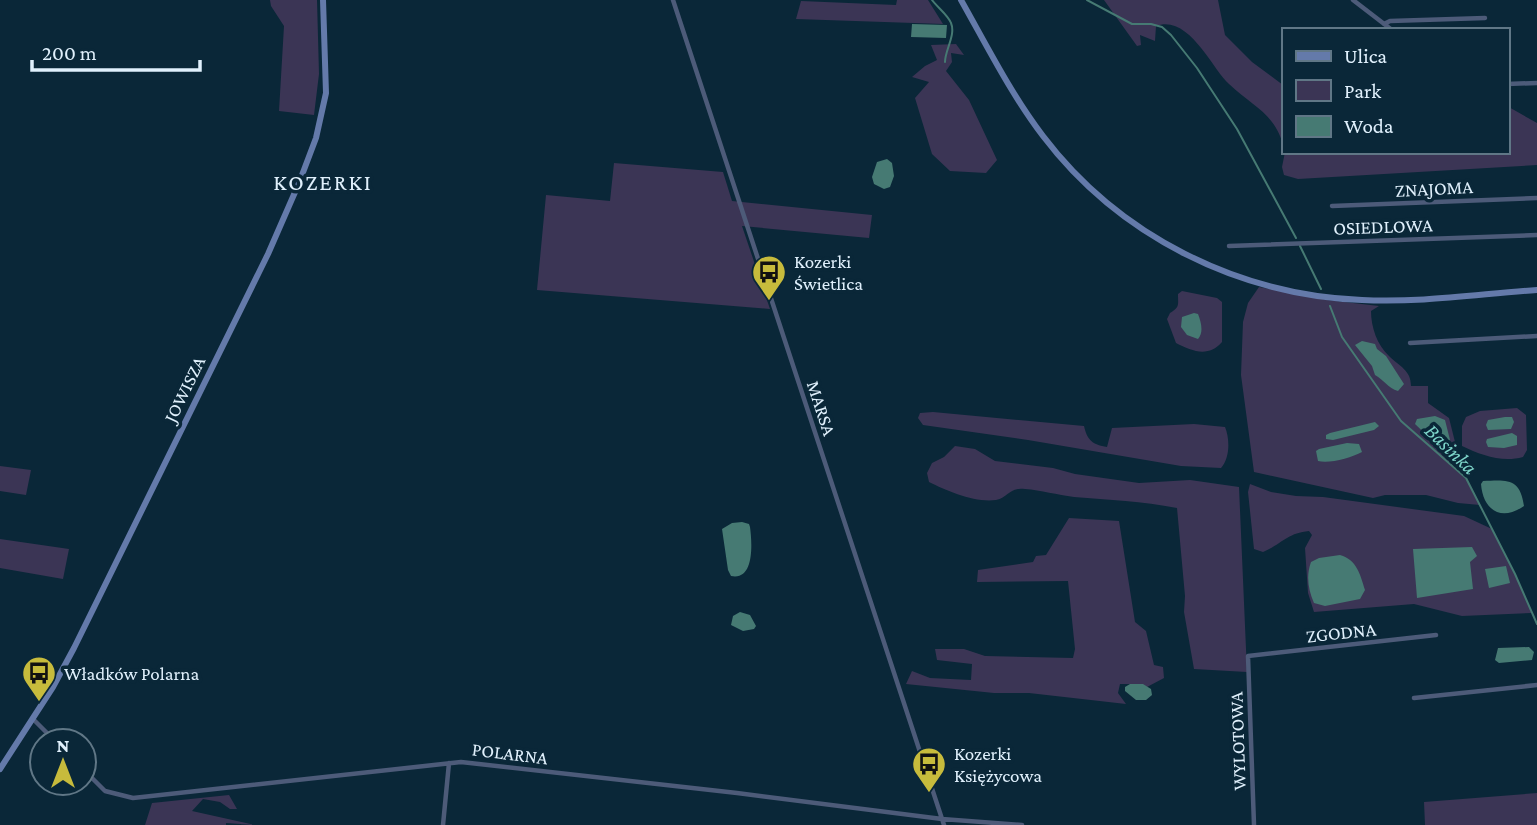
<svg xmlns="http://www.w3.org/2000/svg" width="1537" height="825" font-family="'Crimson Pro',serif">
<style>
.green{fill:#3b3555}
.water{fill:#467a73}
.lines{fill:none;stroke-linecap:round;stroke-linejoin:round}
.stream{stroke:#467a73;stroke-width:2}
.street{stroke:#4d5b79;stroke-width:4.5}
.secondary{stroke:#647aaa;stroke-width:6}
.labels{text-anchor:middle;stroke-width:7;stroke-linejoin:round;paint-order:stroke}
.street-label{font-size:19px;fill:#e0f0fc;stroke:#0a2738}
.poi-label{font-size:19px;fill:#e0f0fc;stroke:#0a2738;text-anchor:start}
.water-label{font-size:21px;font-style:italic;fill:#7ed5ca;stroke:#0a2738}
.quarter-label{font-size:23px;letter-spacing:2px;fill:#e0f0fc;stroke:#0a2738}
</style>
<rect width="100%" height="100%" fill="#0a2738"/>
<path class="green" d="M270,0H317L319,74L314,115L279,111L284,26L271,6Z
M897,0H928L943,24L796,19L801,1L896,5Z
M1104,0H1218L1225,35L1252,62L1283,85V144C1273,112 1252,106 1229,84C1212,69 1189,14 1156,26L1155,41L1140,35L1141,45L1137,46Z
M956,44L964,55L951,53L952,62L946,71L969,100L997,160L986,173L950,171L932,154L915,98L929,82L912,77L925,66L937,60L931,45Z
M1507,106L1537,123V165L1298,179L1284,175L1282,167L1285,152H1507Z
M614,163L723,172L732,201L872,215L869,238L742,226L770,309L537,290L546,195L610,201Z
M1259,287L1327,300L1379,306L1371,311C1371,327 1377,345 1389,356C1400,367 1411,370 1411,386H1428V403L1449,418L1457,450L1455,469L1466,478L1480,505L1458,503L1426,495H1385L1373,498L1254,472L1241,375L1243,322L1248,303Z
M1182,291L1217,298L1222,302V342C1208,358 1192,351 1176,343L1167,319L1170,313C1180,307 1178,305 1178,294Z
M1517,408L1526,415L1527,450L1523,457C1502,463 1481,455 1462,446V426L1466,417L1480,411Z
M933,412L1084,426C1087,440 1093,445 1107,447L1112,428L1194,424L1225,427C1230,439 1230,458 1221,468L1181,466L1028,440L923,425L918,418L920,413Z
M955,446L975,449L995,461L1053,468L1075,474L1139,483L1190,480L1239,487L1247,672L1194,669L1184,612L1185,596L1177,508C1142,501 1109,500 1074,497C1057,495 1041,490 1025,489C1009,487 1009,497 996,500C975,503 947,491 929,482L927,473L932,463L944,457Z
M0,466L31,470L26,495L0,491Z
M1250,484L1271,492L1296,496L1323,497L1464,516L1492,529L1515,574L1532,613L1462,616L1414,604L1314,612L1308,593L1305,548L1312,535L1309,531C1287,533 1282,544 1263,552L1254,549L1248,492Z
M1069,518L1119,521L1135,622L1146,631L1154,665L1163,667L1164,678L1147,687L1132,684H1120L1118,693L1126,704L1029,693H994L906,684L912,671L930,678L971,680L972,664L937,660L935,649H964L985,656L1073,658L1075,649L1068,581L977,582L978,570L1033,562L1036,556L1046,555Z
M0,539L69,549L63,579L0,568Z
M1537,793V825H1425L1424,802Z
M229,795L237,809H230L220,802L203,799L192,811L255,825L226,823V825H145L152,803Z"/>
<path class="water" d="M912,24L947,25L946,38L911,37Z
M887,159L892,163L894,176L890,187L884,189L874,184L872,177L877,162Z
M1194,313L1198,314C1201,322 1204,332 1198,339L1187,335L1181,327L1182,317Z
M1362,341L1375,344L1377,349L1386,356L1404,384L1398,391C1388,388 1384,380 1375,375L1372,366L1355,345Z
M1435,416L1445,420L1450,440L1449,448L1438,446L1415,424L1417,419Z
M1505,417H1512L1514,422L1511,429L1488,430L1486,425L1488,420Z
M1375,422L1379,426L1374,430L1333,440L1326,439V435L1330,433Z
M1512,433L1517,436V445L1504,448L1488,447L1486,442L1487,439Z
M1347,443L1359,444L1362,452C1351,458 1329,464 1318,461L1316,451L1319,449Z
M1483,481C1508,480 1520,478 1524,506C1501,522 1483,510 1481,484Z
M742,522L749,524L750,527C752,542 755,581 731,576L728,570L722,529L732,523Z
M1472,547L1477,556L1470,562L1473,589L1417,598L1413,549Z
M1340,555C1357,560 1360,574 1365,590L1360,599L1325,606L1314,603C1308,589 1306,576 1311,562L1319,558Z
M1506,566L1510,583L1489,588L1485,569Z
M740,612L750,615L756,626L754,629L743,631L731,625L733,616Z
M1529,647L1534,652L1532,660L1499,663L1495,660L1498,648Z
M1130,684H1143L1151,689L1152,695L1146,700H1136L1125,691V687Z"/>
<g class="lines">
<path class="stream" d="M932,0C937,7 948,15 951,23C956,35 945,50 945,62
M1087,0L1132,24H1151L1162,27L1171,35L1197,68L1237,129L1296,238
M1300,246L1321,289
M1330,306L1342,337L1401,421L1466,478L1515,574L1537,624"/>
<path class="street" d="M673,0L944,825
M1353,0L1392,30
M1384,24L1390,21L1485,18
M1507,84L1537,83
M1332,206L1537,198
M1229,246L1537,235
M1410,343L1537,336
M1414,698L1537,685
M33,719L55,741
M84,770L105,791L133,798L461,762L737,793L942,819L1022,825
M443,825L449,763
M1254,825L1248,656L1436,635"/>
<path class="secondary" d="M961,0C987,46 1011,94 1043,136C1119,236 1238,295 1362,300C1420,303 1479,294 1537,290
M0,769L53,687L74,648L268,254L299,183L316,138L326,93L323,0"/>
</g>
<defs>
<g id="bus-pin" transform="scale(1.75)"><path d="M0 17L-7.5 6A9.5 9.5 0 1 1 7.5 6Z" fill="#c7bb3c" stroke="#0a2738"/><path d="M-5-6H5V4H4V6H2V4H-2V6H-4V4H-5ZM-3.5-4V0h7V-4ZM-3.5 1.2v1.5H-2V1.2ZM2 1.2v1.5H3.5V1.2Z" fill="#111"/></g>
</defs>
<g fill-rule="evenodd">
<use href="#bus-pin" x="769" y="272"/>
<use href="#bus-pin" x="39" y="673"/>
<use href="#bus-pin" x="929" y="764"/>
</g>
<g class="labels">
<g class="street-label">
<text transform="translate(1434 188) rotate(-3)" y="7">ZNAJOMA</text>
<text transform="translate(1383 226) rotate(-2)" y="7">OSIEDLOWA</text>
<text transform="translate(184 389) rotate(-64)" y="7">JOWISZA</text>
<text transform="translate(822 408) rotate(72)" y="7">MARSA</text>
<text transform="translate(1341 632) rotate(-6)" y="7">ZGODNA</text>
<text transform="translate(1237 741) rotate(-92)" y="7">WYLOTOWA</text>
<text transform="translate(510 753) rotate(7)" y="7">POLARNA</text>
</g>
<g class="poi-label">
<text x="794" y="268">Kozerki<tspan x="794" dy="22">Świetlica</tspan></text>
<text x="64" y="680">Władków Polarna</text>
<text x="954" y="760">Kozerki<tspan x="954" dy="22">Księżycowa</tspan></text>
</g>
<g class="water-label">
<text transform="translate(1451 449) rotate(44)" y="7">Basinka</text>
</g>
<g class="quarter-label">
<text x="323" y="190">KOZERKI</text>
</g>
</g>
<rect x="1282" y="28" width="228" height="126" fill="#0a2738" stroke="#607786" stroke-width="2"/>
<rect x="1296" y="51" width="35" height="10" fill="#647aaa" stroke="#607786" stroke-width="2"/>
<text x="1344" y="63" font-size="21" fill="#e0f0fc">Ulica</text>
<rect x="1296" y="80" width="35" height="21" fill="#3b3555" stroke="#607786" stroke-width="2"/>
<text x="1344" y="98" font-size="21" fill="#e0f0fc">Park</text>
<rect x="1296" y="116" width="35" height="21" fill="#467a73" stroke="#607786" stroke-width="2"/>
<text x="1344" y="133" font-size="21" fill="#e0f0fc">Woda</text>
<g transform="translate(63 762)"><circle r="33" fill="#0a2738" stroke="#607786" stroke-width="2"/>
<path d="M0-5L12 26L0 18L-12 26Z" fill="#c7bb3c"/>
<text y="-10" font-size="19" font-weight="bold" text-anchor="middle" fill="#e0f0fc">N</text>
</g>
<path d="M32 60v10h168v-10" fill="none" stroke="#e0f0fc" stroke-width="3.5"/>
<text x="42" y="60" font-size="21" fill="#e0f0fc" stroke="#0a2738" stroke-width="5" paint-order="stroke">200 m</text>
</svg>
